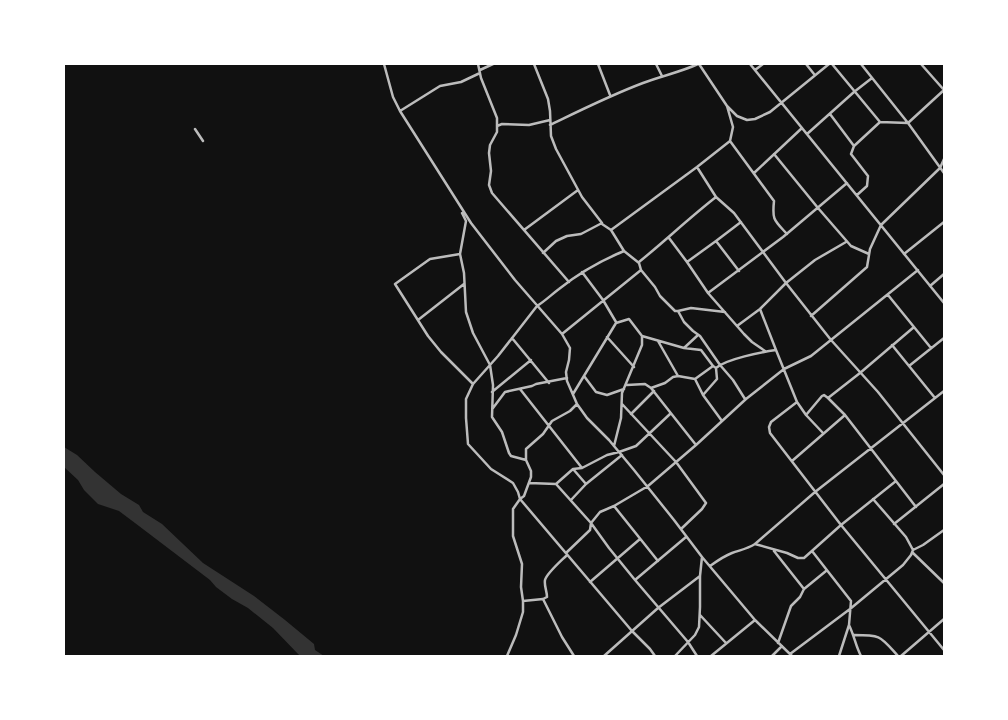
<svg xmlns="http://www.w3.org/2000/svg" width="1008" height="720" font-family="Barlow,sans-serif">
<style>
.water{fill:#333}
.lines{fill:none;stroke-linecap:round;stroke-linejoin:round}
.minor{stroke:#bcbcbc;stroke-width:2.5}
</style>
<rect width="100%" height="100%" fill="#111"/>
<path class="water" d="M64,447L77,455L95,472L121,494L139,505L143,512L162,524L203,563L254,596L285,620L314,644L315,650L324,656H300L273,628L248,608L232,599L216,587L210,580L135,523L119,511L98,504L84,490L78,480L64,467Z"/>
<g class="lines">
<path class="minor" d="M384,64L393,97L400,111L471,223L515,280L562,334L570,348L569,360L566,372L567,381L577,404L587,418L609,440L634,470L674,520L702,557L755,620L792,656
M478,64L481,78L497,118V132L490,145L489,153L491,171L489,185L492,193L569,282
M534,64L548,99L550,111L551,136L556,149L582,197L602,223L581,234L567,236L556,241L543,253
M598,64L610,95
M656,64L662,76
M699,64L727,106L737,116L747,120L755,119L770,112L829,64
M750,64L944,303
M806,64L814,74
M832,64L880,122
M861,64L908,123L944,90
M921,64L944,90
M480,70L493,64
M755,70L763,64
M400,111L440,86L461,82L480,73
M830,114L854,146L851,154L868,176L867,186L857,195
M550,125C581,110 611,95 643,83C661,76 681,72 698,64
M497,126L502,124L529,125L550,120
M195,129L203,141
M807,134L854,92L872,78
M730,141L774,201C772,220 774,220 787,234
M854,146L880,122L908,123L944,173
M774,154L818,208L851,246L869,254
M697,167L716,197L734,213L786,283L831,340L878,392L944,475
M754,173L802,128
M462,213L466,221L460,254L464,273L466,312L473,333L490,365L493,385L492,417L502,432L509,453L511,456L526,460
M602,224L611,230L697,167L730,141L733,127L727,106
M524,230L578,190
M611,230L624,251L639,263L641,270L655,287L660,296L675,311H678L684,322L693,331L700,336L720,365L733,380L745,399
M669,238L687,262L708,293L744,334L752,342L765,351
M716,241L739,271
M624,251C600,261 579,273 559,289C551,295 545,301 537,306L498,356L473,384L466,399V418L468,444L491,469L513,483L518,492L520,499L632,631L650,649L655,656
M460,254L430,259L395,284L428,336L441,352L473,384
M904,254L944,222
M639,262C665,241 689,218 716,197
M687,262L716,241L741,222
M582,272L603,300L616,322
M930,286L944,274
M708,293L783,237L847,183
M888,295L931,348
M760,309L776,350L797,402L806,415L823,433
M678,311L691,308L725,312
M811,316L867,267L870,249L881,225L940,168L944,159
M418,320L464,284
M737,326L760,309L786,283L815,260L846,242
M562,334L641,270
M642,336L684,348L701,350L713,366
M607,337L634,367
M512,338L549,383
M658,341L678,376
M892,345L935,398
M684,348L698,335
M909,366L944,338
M584,376L596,392L607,395L624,389
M695,379L703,395L722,421
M627,385L645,384L651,388L665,383L673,377L678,376L695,379L713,366L716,368C726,359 762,352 776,350
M651,388L696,445
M520,389L582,468
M492,392L531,360
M573,394L616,323L629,319L642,336V345L622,393L621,418L614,446
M703,395L717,379L716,368
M828,398L860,373L914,327
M797,402L771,422L769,427L770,433L841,525L944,650
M622,404L676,462L706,503L702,509L681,529
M493,408L505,392L532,386L536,384L567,378
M631,414L654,391
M806,415L822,396L824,395L828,398L845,415L916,507
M792,461L845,415
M573,469L586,484
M529,483L556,484L573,469L582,468L607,455L619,452L636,446L670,414
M556,484L591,523L609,548L635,580L688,642L697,656
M873,499L906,537L913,550
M571,500L586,484L622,455
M614,506L658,561
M894,524L944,484
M755,544L787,553L798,558H804L841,525L896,481
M774,551L804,589
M812,551L851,601L849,625L839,656
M566,553L590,530L591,523L600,512L614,506L648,486L696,445L746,399L784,369L811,356L918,270
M913,553L944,583
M710,566C717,561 724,556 732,553C740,550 747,549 755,544L815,492L944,391
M635,580L686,537
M590,582L640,539
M543,599L562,637L574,656
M523,601L543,599L547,597C547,591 544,586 545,580C547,573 561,561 567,555
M700,615L726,643
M849,625C854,635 856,647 861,656
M854,635C882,635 880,636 898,656
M778,643L791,606L800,597L804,589L826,571
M790,654L850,609L903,565L911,555L913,550L923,545L944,530
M507,656L516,635L523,612V601L521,587L522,564L513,536V509L520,499L524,496L531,477V471L526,460V449L543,434L552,421L570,411L577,404
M604,656L658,608L700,576
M675,656L695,635L699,627L700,607V576L702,557
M711,656L755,620
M772,656L782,646
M901,656L944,619"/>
</g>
<rect width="1008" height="720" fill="none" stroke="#ffffff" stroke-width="130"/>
</svg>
